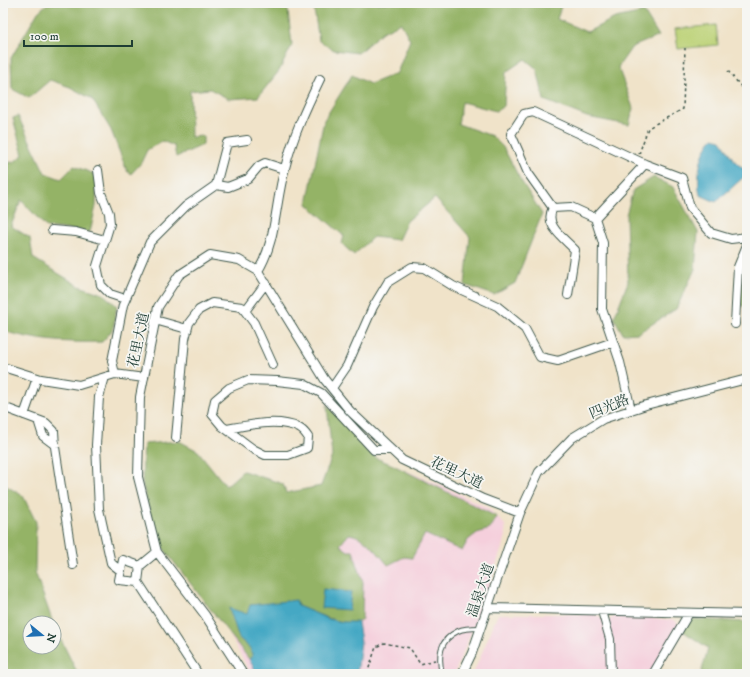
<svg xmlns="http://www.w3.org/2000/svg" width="750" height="677" font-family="'IM FELL DW Pica','Noto Serif SC',serif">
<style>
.built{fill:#f5cfdc}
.green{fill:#bbd175;stroke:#6d8754}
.forest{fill:#94b366;stroke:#5a784d}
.water{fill:#44a8c4;stroke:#32727c}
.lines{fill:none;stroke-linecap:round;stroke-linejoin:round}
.lane-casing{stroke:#3e564a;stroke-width:6}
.street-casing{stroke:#3e564a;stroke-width:10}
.path{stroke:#3e564a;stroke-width:1.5;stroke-dasharray:3 3;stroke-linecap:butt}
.lane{stroke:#fff;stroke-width:4}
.street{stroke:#fff;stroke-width:8}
.labels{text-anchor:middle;stroke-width:3.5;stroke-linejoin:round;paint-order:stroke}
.street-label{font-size:14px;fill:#1f3d34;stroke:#f6f6f2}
</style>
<rect width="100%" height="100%" fill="#f6f6f2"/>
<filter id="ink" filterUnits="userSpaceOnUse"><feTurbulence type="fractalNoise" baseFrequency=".025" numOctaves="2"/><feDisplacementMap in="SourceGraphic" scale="8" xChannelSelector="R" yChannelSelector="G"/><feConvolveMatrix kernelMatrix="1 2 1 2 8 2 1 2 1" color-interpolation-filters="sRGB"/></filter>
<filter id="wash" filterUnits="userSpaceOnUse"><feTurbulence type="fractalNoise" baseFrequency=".012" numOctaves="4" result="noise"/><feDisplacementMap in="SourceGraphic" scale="16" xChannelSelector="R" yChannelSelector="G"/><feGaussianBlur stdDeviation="0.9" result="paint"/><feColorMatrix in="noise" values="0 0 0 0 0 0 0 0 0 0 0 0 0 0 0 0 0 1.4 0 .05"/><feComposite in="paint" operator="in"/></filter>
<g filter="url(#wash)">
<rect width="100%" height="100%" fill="#f0e3c9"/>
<path class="built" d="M179,441L198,451L226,486L243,471L283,484L286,493L321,486L366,449L376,458L447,488L488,508L505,525L506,536L481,609L454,674H251L227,630L156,539L144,444Z
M498,614H594L608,621L617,615L675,620L683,631L655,674H473Z"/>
<path class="green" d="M716,25L718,45L678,49L675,29Z"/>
<path class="forest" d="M48,3H287L292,45L279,71L258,97L229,99L210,89L190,91L191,137L203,136V145L176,157L174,146L162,141L147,150L141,163L131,174L127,171L111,130L92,99L70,87L50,80L29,98L12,89L11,58L38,12Z
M313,3H562L557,19L587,32L615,18L644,12L659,36L632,47L618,67L633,108L629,125L587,117L544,100L537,69L525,59L506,72L504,106L496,111L462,102L458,124L492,136L503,147L520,179L542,214L515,283L494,295L465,285L470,237L435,198L407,221L398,240L373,237L354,255L342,244L344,236L307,204L324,120L352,75L370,84L397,73L410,40L401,23L382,32L358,53L334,50L319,41Z
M18,116L45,173L61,179L74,166L97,175L96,206L90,232L46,227L21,200L11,226L30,238L33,258L79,286L103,294L117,306L113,329L102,342C68,343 36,341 3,331V163L14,162L23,155L13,118Z
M654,177L673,187L698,232L695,269L676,309L638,333L623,334L614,318L628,282L626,215L633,190Z
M747,259V308L739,304Z
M327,405L366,449L376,458L393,465L497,517L490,529L477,533L468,540L462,551L425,534L412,558L404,557L388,565C377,552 365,536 349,534L340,545L348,551H353L363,582L362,619C349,630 313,612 298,606L296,601L251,605L239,638L250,648L253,656L249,659L156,539L142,482L144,444L179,441L198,451L226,486L243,471L283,484L286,493L321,486L332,456Z
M3,484L23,496L36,522L35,572L53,623H30V647H54V626L78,674H3Z
M692,619L747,622V674H701L708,648L683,631Z"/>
<path class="water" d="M713,138L721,140C729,151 731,160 743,168L746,175L716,202L700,195C696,177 700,152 713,138Z
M323,589L351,592L349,610L321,608Z
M296,600L298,606L329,619L343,622H358L361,642L357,674H257L249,659L253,656L250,648L239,638L229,608L247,614L250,605Z"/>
</g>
<g filter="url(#ink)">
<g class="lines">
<g class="lane-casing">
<path id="lane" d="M442,674C438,656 439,640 458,631C464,628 474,628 480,628"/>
</g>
<g class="street-casing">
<path id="street" d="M98,170L101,193L109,213L110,224L97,266L101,285L110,294L125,299
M216,185L227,143L247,140
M553,208L528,173L511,134L524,114L533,112L645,164L682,178L690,208L711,233L731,239L747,237
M52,230L76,232L105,240
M258,271C277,240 275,202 285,168C293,136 306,108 320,79
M568,295L575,250C564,238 543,225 553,208L571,207L595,218
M245,311L266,283
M155,320L187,329
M735,324L738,267L747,245
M3,367L41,379L79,385L105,377
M115,374L112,361L123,305L150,242L186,206L216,185L228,187L248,179L259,166L265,163L284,169
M332,388L347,366L373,307L388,282L412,267L424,268L453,286L497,306L525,329L540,357L558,361L613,342
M3,407L46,423L54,431L55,447L73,565
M631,410L620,362L602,309L603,243L595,218L645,164
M24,415L37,378
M38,420L43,436L55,445
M227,429C249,425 278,418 299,428C303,430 306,434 308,437L307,448L288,455H265L253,449L222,426L212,414L215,400L229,388L248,380L277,381L304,384L321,393L374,450H391
M176,438L185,339L189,323L199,310L212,303L242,307L254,323L273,365
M140,566L157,552
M121,571L111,563L99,509L96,445L99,397L105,377L115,374L144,378
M138,582L119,580L123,560L140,566L138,582L198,674
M488,608L747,614
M602,611L610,639L611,674
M243,674L205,615L157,552L138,477L140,397L158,307L179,275L210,255L239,260L258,271L325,380L350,411L402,460L483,499L520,513
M462,674L472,653L520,513L539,472L572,438L603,419L646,405L747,379
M653,674L689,613"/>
</g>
<path class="path" d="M728,71L744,90H747
M639,154L648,128L683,109L685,48
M367,674L376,647L384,643L410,648L420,664L435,660"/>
<use href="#lane" class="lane"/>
<use href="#street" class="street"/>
</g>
</g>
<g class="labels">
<g class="street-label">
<text transform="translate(138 340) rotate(-78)" y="5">花里大道</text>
<text transform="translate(609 406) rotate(-22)" y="5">四光路</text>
<text transform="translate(457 472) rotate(25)" y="5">花里大道</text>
<text transform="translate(480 590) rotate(-71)" y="5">温泉大道</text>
</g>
</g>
<rect width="750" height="677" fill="none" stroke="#f6f6f2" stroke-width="16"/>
<g transform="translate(42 635) rotate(108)"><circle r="19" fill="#f6f6f2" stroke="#a0aca6"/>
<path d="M0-3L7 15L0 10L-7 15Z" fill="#1f6fb2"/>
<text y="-6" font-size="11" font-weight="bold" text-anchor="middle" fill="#1f3d34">N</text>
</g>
<path d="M24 40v6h108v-6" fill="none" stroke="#1f3d34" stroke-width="2"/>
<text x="30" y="40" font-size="12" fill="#1f3d34" stroke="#f6f6f2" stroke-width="3" paint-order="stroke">100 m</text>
</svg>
